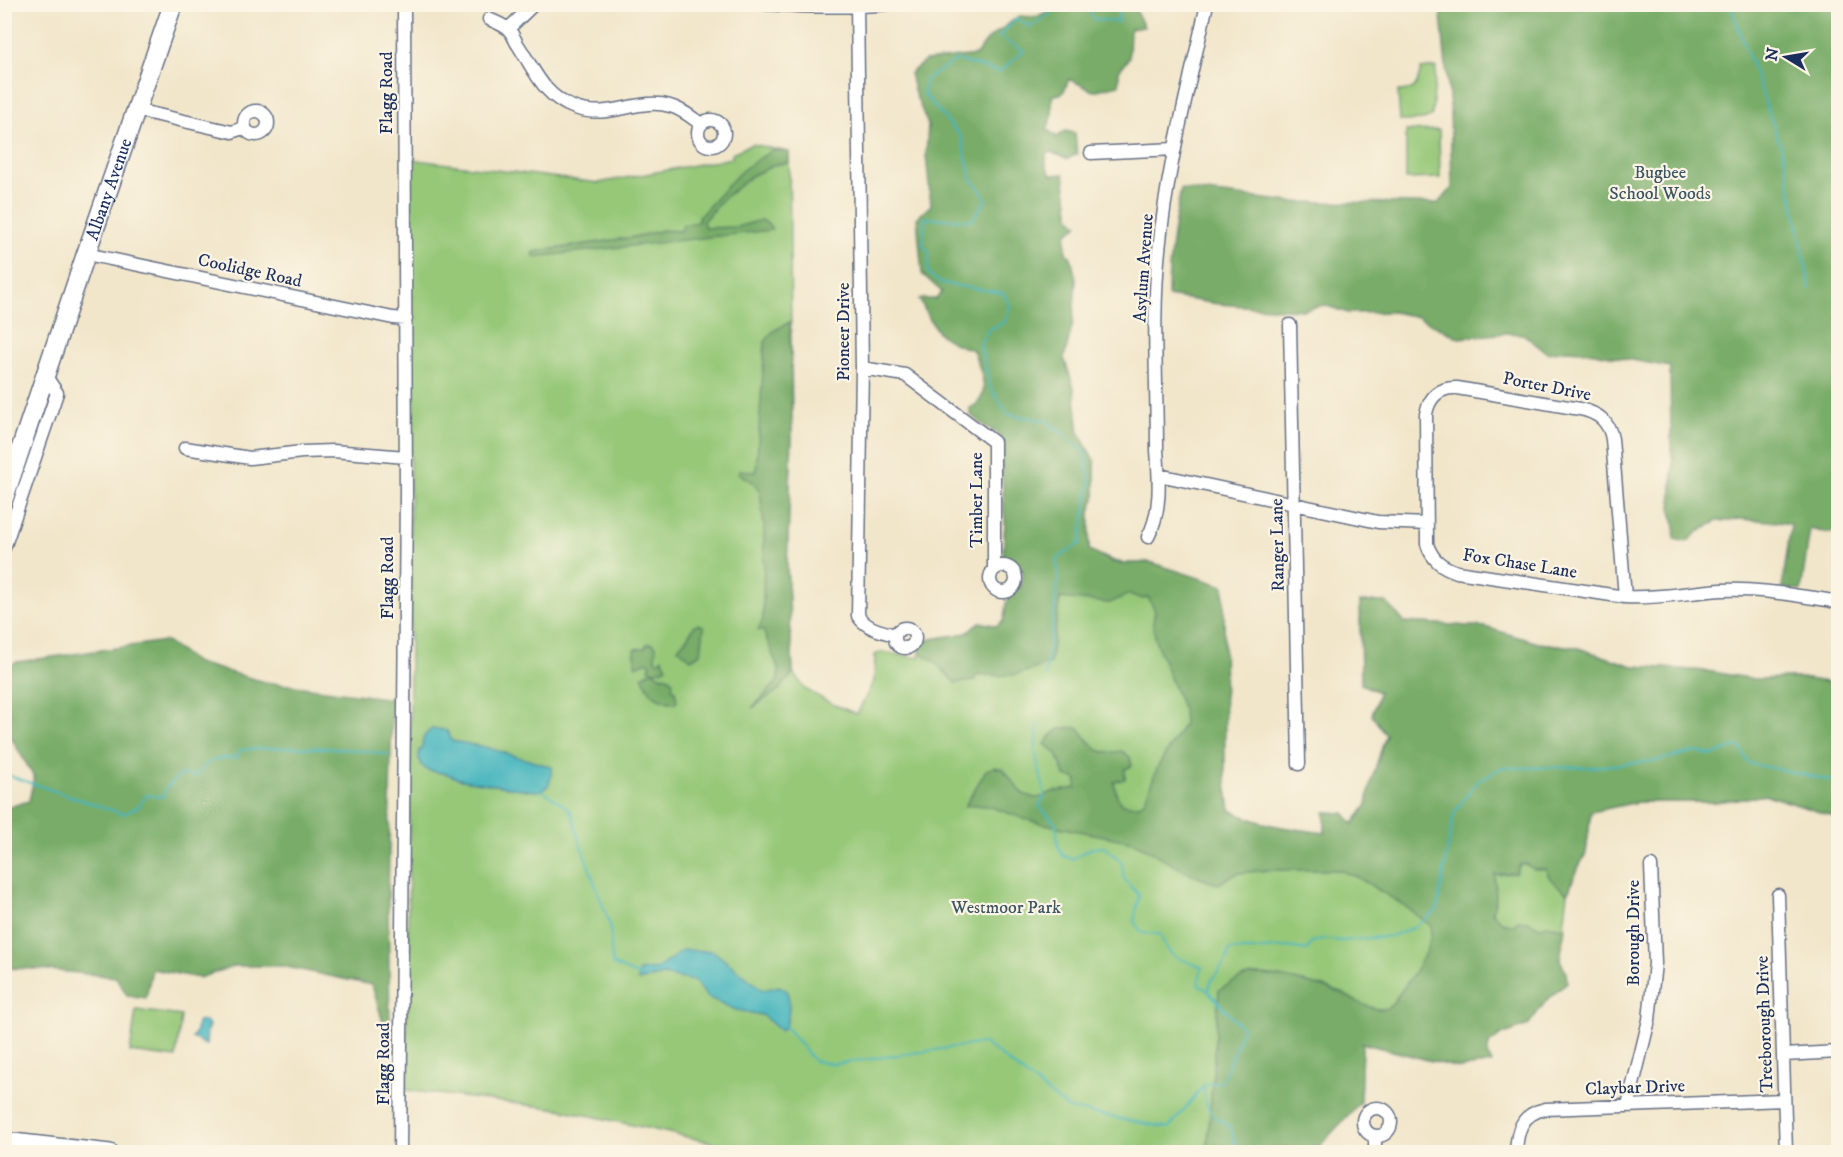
<svg xmlns="http://www.w3.org/2000/svg" width="1843" height="1157" font-family="'IM FELL DW Pica',serif">
<style>
.green{fill:#96c878;stroke:#587c6b;stroke-width:1.5}
.forest{fill:#78ac68;stroke:#4a6e63;stroke-width:1.5}
.water{fill:#47b6be;stroke:#31728e;stroke-width:1.5}
.lines{fill:none;stroke-linecap:round;stroke-linejoin:round}
.stream{stroke:#47b6be;stroke-width:2}
.minor-casing{stroke:#666f84;stroke-width:15}
.major-casing{stroke:#666f84;stroke-width:18}
.highway-casing{stroke:#666f84;stroke-width:21}
.minor{stroke:#fff;stroke-width:12}
.major{stroke:#fff;stroke-width:15}
.highway{stroke:#fff;stroke-width:18}
.labels{text-anchor:middle;stroke-width:4.5;stroke-linejoin:round;paint-order:stroke}
.street-label{font-size:18px;fill:#1b2f5e;stroke:#fcf5e5}
.park-label{font-size:18px;fill:#3a5564;stroke:#fcf5e5}
</style>
<rect width="100%" height="100%" fill="#fcf5e5"/>
<filter id="ink" filterUnits="userSpaceOnUse"><feTurbulence type="fractalNoise" baseFrequency=".0167" numOctaves="2"/><feDisplacementMap in="SourceGraphic" scale="12" xChannelSelector="R" yChannelSelector="G"/><feConvolveMatrix kernelMatrix="1 2 1 2 8 2 1 2 1" color-interpolation-filters="sRGB"/></filter>
<filter id="wash" filterUnits="userSpaceOnUse"><feTurbulence type="fractalNoise" baseFrequency=".008" numOctaves="4" result="noise"/><feDisplacementMap in="SourceGraphic" scale="24" xChannelSelector="R" yChannelSelector="G"/><feGaussianBlur stdDeviation="1.35" result="paint"/><feColorMatrix in="noise" values="0 0 0 0 0 0 0 0 0 0 0 0 0 0 0 0 0 1.4 0 .05"/><feComposite in="paint" operator="in"/></filter>
<g filter="url(#wash)">
<rect width="100%" height="100%" fill="#f1e6ca"/>
<path class="green" d="M1436,67L1432,115C1425,123 1410,120 1400,121L1398,91C1417,91 1417,85 1421,69Z
M1439,130L1440,178L1406,179V131Z
M752,144L789,152L792,434L787,566L793,672L805,689L830,703L857,714L874,680L875,655L882,652L919,658L921,643L932,639L967,633L980,622L997,626L1004,620L1006,603L1021,586L1023,571L1003,558L1005,522L1000,435L1095,462V496L1090,512L1089,550C1115,563 1121,565 1150,562L1224,724L1225,776L1230,810C1261,826 1291,829 1325,833V812L1344,813L1353,824L1367,805L1371,782L1386,735L1372,715L1379,692L1361,684L1360,602H1386L1404,622L1485,627L1538,643L1575,647L1633,666L1706,671L1754,679L1801,678L1838,684V818L1767,795L1715,802H1637L1591,812L1586,853L1575,874L1568,893L1560,960L1566,973L1567,982L1545,1002L1528,1025L1501,1035L1489,1044L1487,1055L1492,1063L1459,1068L1362,1043L1360,1102L1314,1152H756L559,1109L406,1090L410,765V159L598,183L732,158V153Z
M136,1010L181,1016L176,1058L130,1052Z"/>
<path class="forest" d="M1061,5H1133L1144,27L1130,29L1129,58L1119,71V85L1093,91L1069,79L1063,93L1052,96V117L1047,129L1057,137L1065,131L1075,133L1077,154L1068,159L1050,152L1046,155V165L1051,175L1064,174L1070,217L1078,225L1066,234V253L1071,257L1076,279L1073,323L1064,358L1074,388L1079,433L1095,462V496L1090,512L1089,550L1112,562L1122,564L1150,562L1224,586L1225,776L1230,810C1260,826 1291,829 1325,833V812L1344,813L1353,824L1367,805L1371,782L1386,735L1372,715L1379,692L1361,684L1360,602H1386L1404,622L1485,627L1538,643L1575,647L1633,666L1706,671L1754,679L1801,678L1838,684V818L1767,795L1715,802H1637L1591,812L1586,853L1575,874L1568,893C1557,886 1549,881 1546,869H1534L1525,864L1520,865L1515,873L1495,875L1496,899L1492,912L1502,922L1514,925L1518,920L1528,921L1540,927L1547,925L1565,928L1560,960L1566,973L1567,982L1545,1002L1528,1025L1501,1035L1489,1044L1487,1055L1492,1063L1459,1068L1362,1043L1360,1102L1314,1152H1207L1219,990C1233,982 1246,973 1263,975C1285,977 1321,985 1341,993C1353,999 1366,1008 1380,1009C1385,1010 1389,1007 1392,1004C1407,982 1433,952 1431,926L1402,904L1357,877L1339,870H1269L1239,873L1229,877L1219,884C1189,877 1163,858 1136,843L1128,841C1097,834 1064,829 1032,821C1010,816 988,801 965,806L986,770L994,767L1003,769L1023,794L1035,798L1042,797L1052,792L1076,788L1077,779L1065,776L1057,754L1045,744C1055,730 1060,726 1079,728C1094,748 1095,755 1122,751L1130,757L1132,766L1125,769V779L1114,782L1117,796L1121,803L1128,805H1139L1145,800L1158,766L1184,724L1183,710L1156,642L1153,623L1155,611L1148,597L1143,599L1129,594L1110,603L1060,598L1050,663C1021,675 1008,678 977,674L974,681L955,683L935,662L920,652L921,643L932,639L967,633L980,622L997,626L1004,620L1006,603L1021,586L1023,571L1003,558L1005,522L1000,435L980,423L970,414V408C994,397 980,369 973,350C936,339 937,332 919,299H936L942,292L922,274L917,218L931,205L926,155L928,125L914,91L910,73L925,61L976,55L987,40L1019,16L1036,17Z
M1440,5H1838V532L1827,533L1810,529L1801,591L1782,588L1791,524L1771,521L1738,519L1730,521H1717L1698,532L1687,542L1674,539L1675,524L1671,512L1673,463L1671,448L1670,367L1583,351L1566,350L1547,353L1523,334L1507,333L1459,338L1418,317L1393,312L1348,313L1324,305L1303,310L1281,309L1218,304L1168,296C1168,259 1174,225 1181,189L1291,202L1439,203L1452,188L1450,108Z
M772,150L789,152V163L777,164L753,175L724,198L703,221L705,228L737,227L761,220L768,223L772,230L534,257L533,252L634,237L663,230L681,231L683,225L698,222V218L741,171Z
M790,322L792,434L787,566L793,673L780,689L752,708L777,682L779,670L763,630H758L763,619L764,527L761,499L759,490L754,483L738,473L740,470L756,472L765,342L773,331Z
M699,624L704,627L701,653L691,659L678,648L687,638L695,625Z
M165,641L197,663L265,682L392,699L388,903L390,1027L384,1026L372,985L282,966H234L199,978L152,969L146,998L127,995L116,977L40,969L5,968V808L29,801L34,777L12,739L5,736V667L17,662Z
M652,643L656,646L655,659L658,662L662,658L667,667C661,671 655,673 649,668L651,665L649,662H645L636,666L635,664V649L644,648L647,644Z
M651,671L669,678L673,682L672,687L675,691L677,701L675,703C654,699 651,695 642,676Z"/>
<path class="water" d="M432,729H439L447,731L452,741L485,747L552,767C551,782 550,791 534,791L462,780L447,774L427,770L421,765V761L419,760V750H422C422,739 423,735 432,729Z
M683,950L713,951L763,990L780,986L788,992C789,1004 791,1023 781,1031L762,1015L736,1010L707,997L695,981L663,975L638,981L639,971L657,969Z
M200,1020L207,1022L209,1025L207,1031L206,1045L192,1038L196,1031L197,1022Z"/>
<g class="lines">
<path class="stream" d="M1084,4L1094,19L1118,22L1119,4
M1730,4L1745,47
M1747,51L1784,155L1810,289
M1045,677L1058,581V572L1056,560L1080,543L1090,484L1085,452L1047,421L1008,414L991,389L980,344L988,330L1005,322L1010,306L1003,293L940,283L928,273L929,252L923,245L925,218L972,220L987,199L971,178L961,137L923,93L926,79L957,60L999,72L1024,51L999,37L1017,18L1030,27L1064,4
M4,774L123,814L138,807L147,795L162,797L167,787L182,774L196,777C207,759 217,757 237,758L240,750C290,746 340,746 389,755
M541,790L564,805L570,810L573,817L579,840L610,925L612,964L639,976
M1208,991L1211,981L1227,960L1229,950H1253L1287,947L1307,950L1312,942L1322,939L1342,941L1391,936L1415,927L1437,910L1454,813L1476,782L1501,768L1593,767L1655,761L1694,752L1713,755L1739,746L1748,763L1838,782
M785,1026L814,1061L834,1064L984,1043L1069,1109L1169,1128L1204,1085L1222,1081L1243,1029L1208,991L1198,984L1202,967C1178,958 1169,959 1160,934L1142,933L1134,922L1139,895L1124,879L1122,863L1105,847L1092,848L1072,859L1063,856L1058,846L1056,824L1039,806L1045,795L1035,751L1038,725
M1204,1087C1204,1099 1206,1110 1216,1118C1221,1122 1225,1121 1229,1126C1233,1130 1233,1138 1236,1144L1233,1150L1236,1152"/>
</g>
</g>
<g filter="url(#ink)">
<g class="lines">
<g class="minor-casing">
<path id="minor" d="M765,4C806,7 846,8 887,4
M857,4L862,368L858,616C867,629 881,631 895,635
M489,19C495,22 504,25 509,30C513,34 515,41 518,45C535,71 544,97 575,108C610,120 639,97 670,106C682,109 691,117 701,124
M508,29L534,4
M136,110L232,132L245,127
M244 123a12 12 0 1 1 24 0a12 12 0 1 1-24 0Z
M698 133a13 13 0 1 1 26 0a13 13 0 1 1-26 0Z
M1091,153L1175,149
M86,254L393,318L406,319
M1290,325L1299,764
M862,368L905,375L994,442V569
M185,448L250,458L302,452L333,451L406,457
M1159,475L1378,522L1427,524
M1148,537C1162,511 1159,478 1157,450C1157,385 1152,316 1159,250C1167,167 1189,86 1207,4
M4,548L57,393L45,375
M990 579a13 13 0 1 1 26 0a13 13 0 1 1-26 0Z
M1625,597L1612,439C1609,421 1598,413 1580,409L1457,388C1440,387 1429,397 1426,414L1427,544C1432,560 1442,567 1457,572L1625,597C1657,599 1689,592 1721,590C1756,588 1792,595 1827,600L1838,603
M895 638a10 10 0 1 1 20 0a10 10 0 1 1-20 0Z
M1778,895L1786,1152
M1784,1055L1838,1052
M1628,1105L1649,1020L1655,963L1651,866
M1363 1122a14 14 0 1 1 28 0a14 14 0 1 1-28 0Z
M1375,1137V1152
M400,1152L406,494L404,4
M1516,1152C1517,1131 1521,1114 1545,1109L1784,1100"/>
</g>
<g class="major-casing">
<path id="major" d="M4,1140L110,1152"/>
</g>
<g class="highway-casing">
<g id="highway">
<path id="s1" d="M4,498L86,254L173,4"/>
</g>
</g>
<use href="#minor" class="minor"/>
<use href="#major" class="major"/>
<use href="#highway" class="highway"/>
</g>
</g>
<g class="labels">
<g class="street-label">
<text transform="translate(386 93) rotate(-90)" y="6">Flagg Road</text>
<text dy="6" stroke="none"><textPath href="#s1" startOffset="326">Albany Avenue</textPath></text>
<text transform="translate(1143 268) rotate(-86)" y="6">Asylum Avenue</text>
<text transform="translate(250 270) rotate(12)" y="6">Coolidge Road</text>
<text transform="translate(843 332) rotate(-90)" y="6">Pioneer Drive</text>
<text transform="translate(1547 386) rotate(11)" y="6">Porter Drive</text>
<text transform="translate(976 500) rotate(-90)" y="6">Timber Lane</text>
<text transform="translate(1277 545) rotate(-91)" y="6">Ranger Lane</text>
<text transform="translate(1520 563) rotate(9)" y="6">Fox Chase Lane</text>
<text transform="translate(387 578) rotate(-90)" y="6">Flagg Road</text>
<text transform="translate(1633 933) rotate(-90)" y="6">Borough Drive</text>
<text transform="translate(1764 1024) rotate(-92)" y="6">Treeborough Drive</text>
<text transform="translate(383 1064) rotate(-90)" y="6">Flagg Road</text>
<text transform="translate(1635 1087) rotate(-2)" y="6">Claybar Drive</text>
</g>
<g class="park-label">
<text x="1660" y="178">Bugbee<tspan x="1660" dy="21">School Woods</tspan></text>
<text x="1006" y="913">Westmoor Park</text>
</g>
</g>
<rect width="1843" height="1157" fill="none" stroke="#fcf5e5" stroke-width="24"/>
<g transform="translate(1786 57) rotate(281)" stroke="#fcf5e5" stroke-width="4.5" paint-order="stroke">
<path d="M0-4.5L10 22L0 15L-10 22Z" fill="#1b2f5e"/>
<text y="-9" font-size="16" font-weight="bold" text-anchor="middle" fill="#1b2f5e">N</text>
</g>
</svg>
